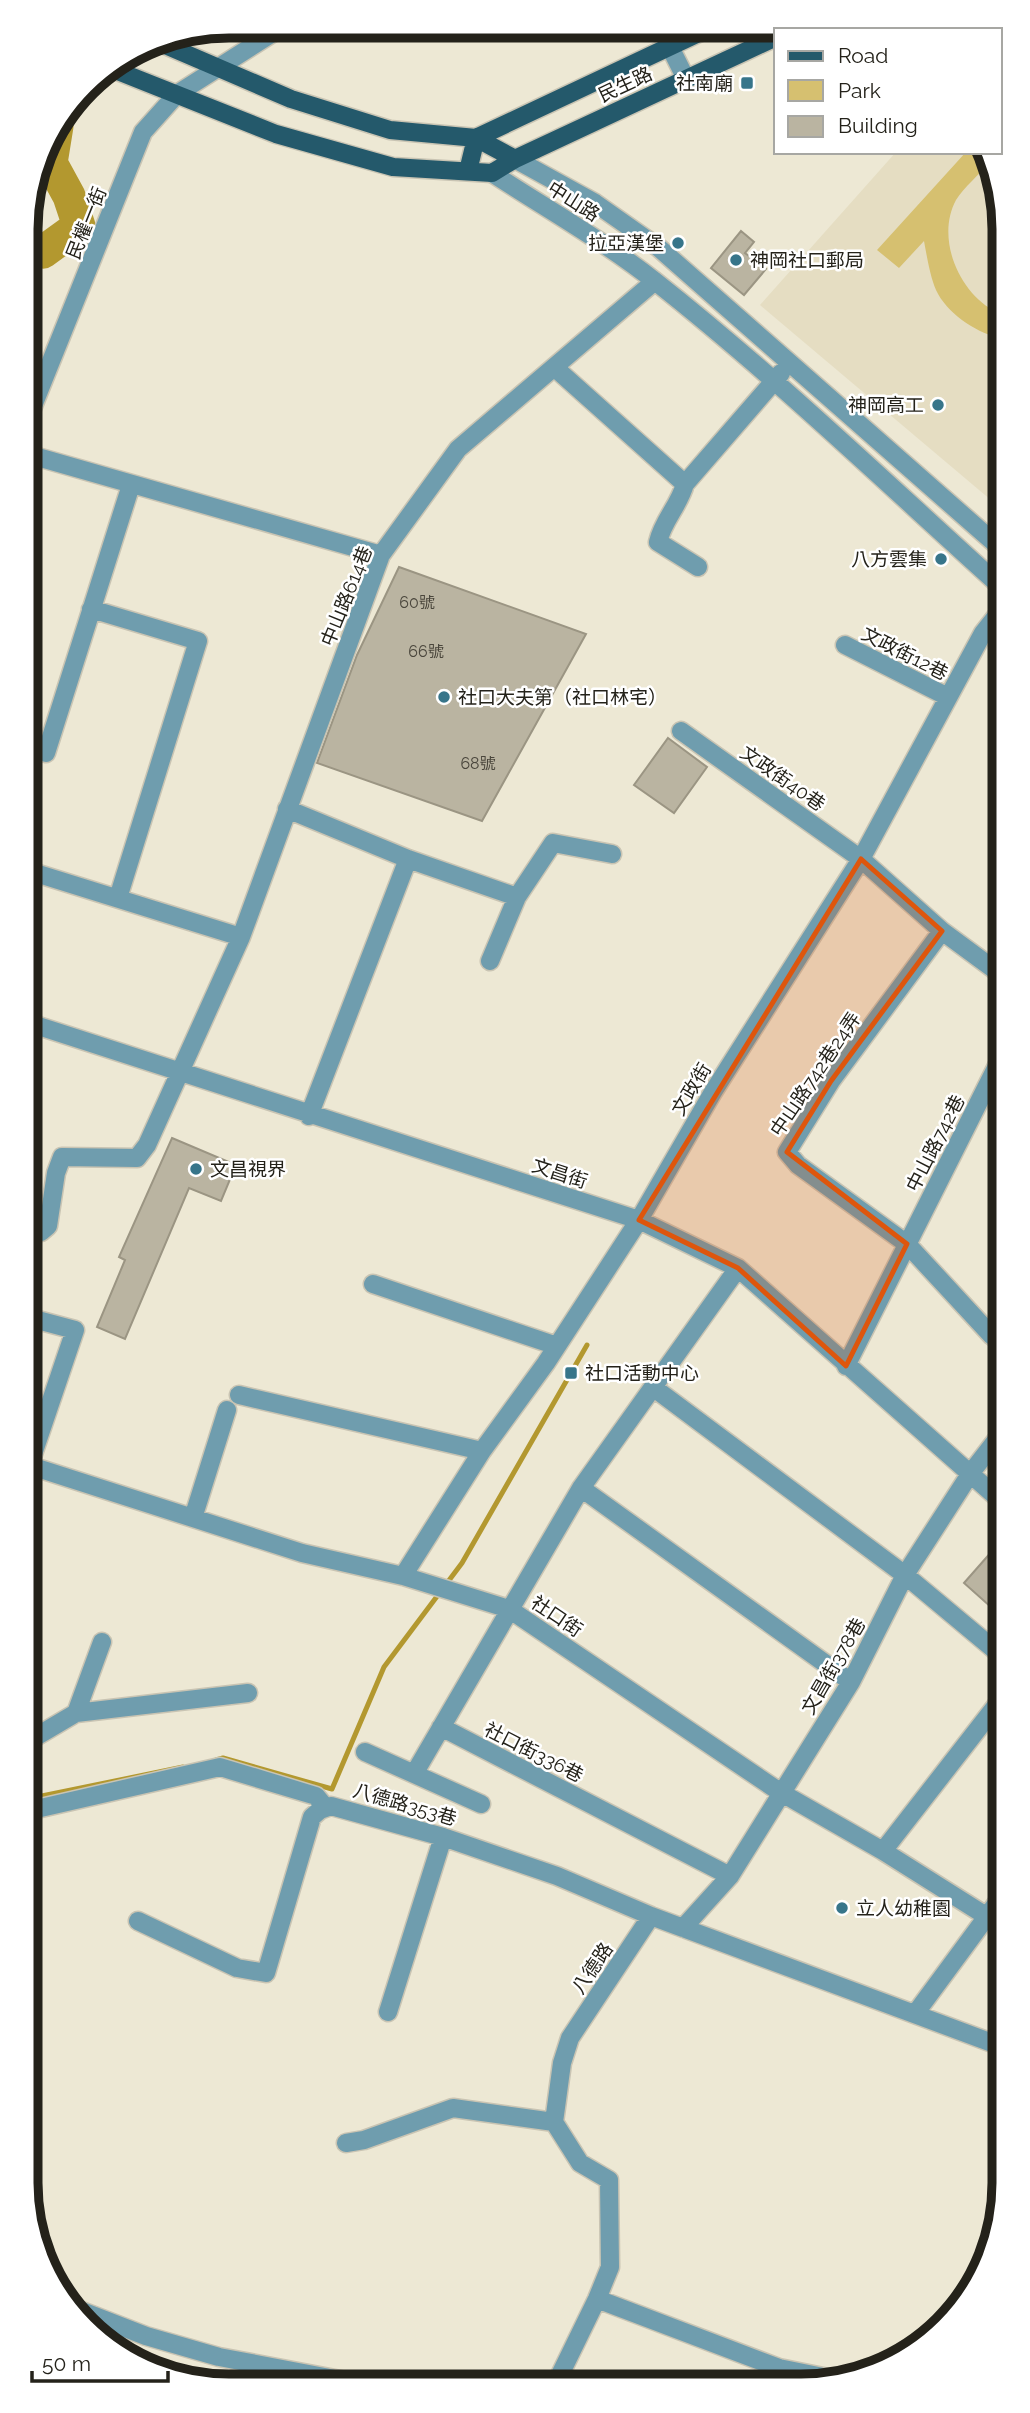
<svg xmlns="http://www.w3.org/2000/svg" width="1030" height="2413" font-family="Raleway,'Noto Sans TC',sans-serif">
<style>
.built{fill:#e5ddc2}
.green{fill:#d6c070}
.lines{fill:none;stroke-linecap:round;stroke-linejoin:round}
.stream{stroke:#b3982f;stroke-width:5}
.river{stroke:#b3982f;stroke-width:33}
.building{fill:#bab4a1;stroke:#9b9583;stroke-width:2}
.minor-casing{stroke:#c9c4b3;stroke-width:21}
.major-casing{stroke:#c9c4b3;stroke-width:21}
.minor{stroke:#6f9dae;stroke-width:18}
.major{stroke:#24596b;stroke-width:18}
.marked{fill:#de560d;fill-opacity:0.2;stroke:#de560d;stroke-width:5;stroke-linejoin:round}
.poi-dot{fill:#37758a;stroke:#fff;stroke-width:2.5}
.labels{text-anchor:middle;stroke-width:5;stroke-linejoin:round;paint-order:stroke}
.number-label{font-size:16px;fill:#4a463c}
.poi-label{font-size:19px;fill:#24221a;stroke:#fff;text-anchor:start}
.street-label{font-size:19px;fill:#24221a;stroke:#fff}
.rim{fill:none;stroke:#24221a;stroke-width:9}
</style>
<rect width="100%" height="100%" fill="#ede8d4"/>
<path class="built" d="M896,152H983L997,177L998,506L760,305Z"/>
<path class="green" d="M966,152H983L989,163C979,175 964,187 956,200C935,239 960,295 997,312V337C975,332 946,312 936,290C930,276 927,257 924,241L899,268L877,250Z"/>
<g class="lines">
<path class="stream" d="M216,1760L223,1758L332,1789L384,1667L462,1563L587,1345
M32,1798L183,1767"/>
<path class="river" d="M27,245L43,252L79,226L69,196L51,163L57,126"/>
</g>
<path class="building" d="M741,231L754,242L745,253L766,269L744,295L711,268Z
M399,567L586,634L482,821L317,763L357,655Z
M668,738L707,767L674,813L634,785Z
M172,1138L236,1165L221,1201L189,1188L125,1339L97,1327L125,1260L119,1257Z
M1001,1541V1616L964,1583Z"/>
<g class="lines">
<g class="minor-casing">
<path id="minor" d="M661,29L686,79
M515,159L595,203L659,248L998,546
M492,173C547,209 604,241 656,282C775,376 885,482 998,584
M554,367L685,484
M27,421L143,132L177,94L282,27
M27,454L381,555
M698,567L658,542C663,520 679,506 685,484L781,373
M91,609L198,641L118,898
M845,645L948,697
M681,731L861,859L942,931L999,973
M46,753L131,485
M287,809L408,859L517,897
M29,871L241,937
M942,931L831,1081L787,1152L798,1165L907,1244L992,1336
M490,961L517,897L553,843L612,854
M29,1023L639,1220L738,1268L1001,1501
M309,1116L408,859
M30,1232H41L48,1226L56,1173L62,1157L137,1158L147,1145L241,937L381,555L458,449L655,281
M373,1284L557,1346
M30,1318L75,1330L31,1460
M846,1366L1000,1060
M654,1388L905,1575L1002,1656
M239,1395L482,1451
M31,1466L302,1553L403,1576L509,1609L780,1792L883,1851L1002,1926
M581,1488L851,1682
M193,1518L227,1410
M403,1576L482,1451L546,1363L639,1220L713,1092L861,859L983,633L998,614
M76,1713L102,1642
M441,1727L730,1876
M32,1739L76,1713L248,1693
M365,1752L481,1804
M414,1774L581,1488L738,1268
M32,1810L220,1767L316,1796L325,1807
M883,1851L1002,1698
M138,1921L237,1968L266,1973L312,1817L320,1810L331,1806L443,1837L557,1876L651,1916
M683,1928L730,1876L851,1682L905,1575L970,1474L1001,1434
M388,2012L443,1837
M915,2014L1002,1896
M346,2143L364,2140L453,2108L554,2122
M597,2299L779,2368L838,2380
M79,2310L146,2336L219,2357L351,2382
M557,2381L597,2299L610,2267L609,2180L580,2163L554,2122L562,2063L570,2038L651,1916L1003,2047"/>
</g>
<g class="major-casing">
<path id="major" d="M156,41L291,99L390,130L476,138L515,159
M110,68L276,134L393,167L492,173L515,159L776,37
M468,171L476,138L707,29"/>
</g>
<use href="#minor" class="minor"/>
<use href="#major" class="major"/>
</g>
<path class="marked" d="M861,859L942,931L831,1081L787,1152L907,1244L846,1366L738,1268L639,1220Z"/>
<g class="poi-dot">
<rect x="740" y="76" width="14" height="14" rx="3.5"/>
<circle cx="678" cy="243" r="7"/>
<circle cx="736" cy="260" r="7"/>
<circle cx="938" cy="405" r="7"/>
<circle cx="941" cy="559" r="7"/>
<circle cx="444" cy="697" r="7"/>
<circle cx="196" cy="1169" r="7"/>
<rect x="564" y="1366" width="14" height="14" rx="3.5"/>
<circle cx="842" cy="1908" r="7"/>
</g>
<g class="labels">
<g class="number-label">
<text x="417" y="608">60號</text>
<text x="426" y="657">66號</text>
<text x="478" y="769">68號</text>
</g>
<g class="poi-label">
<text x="733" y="90" text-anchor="end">社南廟</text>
<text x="664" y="250" text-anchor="end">拉亞漢堡</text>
<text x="750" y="267">神岡社口郵局</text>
<text x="924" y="412" text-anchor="end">神岡高工</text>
<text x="927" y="566" text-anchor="end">八方雲集</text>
<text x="458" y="704">社口大夫第（社口林宅）</text>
<text x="210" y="1176">文昌視界</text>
<text x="585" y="1380">社口活動中心</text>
<text x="856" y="1915">立人幼稚園</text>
</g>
<g class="street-label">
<text transform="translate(625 84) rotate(-25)" y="7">民生路</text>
<text transform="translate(574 201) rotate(32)" y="7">中山路</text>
<text transform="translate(86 223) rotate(-68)" y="7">民權一街</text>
<text transform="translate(346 596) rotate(-68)" y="7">中山路614巷</text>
<text transform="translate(905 653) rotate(27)" y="7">文政街12巷</text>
<text transform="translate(783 778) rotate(35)" y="7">文政街40巷</text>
<text transform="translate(815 1074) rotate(-56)" y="7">中山路742巷24弄</text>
<text transform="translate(691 1089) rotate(-59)" y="7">文政街</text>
<text transform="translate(935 1143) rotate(-63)" y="7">中山路742巷</text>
<text transform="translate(560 1173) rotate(18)" y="7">文昌街</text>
<text transform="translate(557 1616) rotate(34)" y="7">社口街</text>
<text transform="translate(833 1666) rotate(-60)" y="7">文昌街378巷</text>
<text transform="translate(534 1752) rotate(27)" y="7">社口街336巷</text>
<text transform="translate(405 1804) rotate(16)" y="7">八德路353巷</text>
<text transform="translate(592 1968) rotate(-56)" y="7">八德路</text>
</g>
</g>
<path d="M0 0H1030V2413H0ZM229 38H801A191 191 0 0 1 992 229V2183A191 191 0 0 1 801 2374H229A191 191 0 0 1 38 2183V229A191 191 0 0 1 229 38Z" fill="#fff" fill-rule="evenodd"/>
<path class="rim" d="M229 38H801A191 191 0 0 1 992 229V2183A191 191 0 0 1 801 2374H229A191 191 0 0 1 38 2183V229A191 191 0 0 1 229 38Z"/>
<rect x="774" y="28" width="228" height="126" fill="#ffffff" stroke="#a7a7a3" stroke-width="2"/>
<rect x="788" y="51" width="35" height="10" fill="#24596b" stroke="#a7a7a3" stroke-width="2"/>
<text x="838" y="63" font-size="21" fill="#24221a">Road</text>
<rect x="788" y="80" width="35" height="21" fill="#d6c070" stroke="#a7a7a3" stroke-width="2"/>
<text x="838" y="98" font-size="21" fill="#24221a">Park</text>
<rect x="788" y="116" width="35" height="21" fill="#bab4a1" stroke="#a7a7a3" stroke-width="2"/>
<text x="838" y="133" font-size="21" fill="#24221a">Building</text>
<path d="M32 2371v10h136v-10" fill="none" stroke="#24221a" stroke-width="3.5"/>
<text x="42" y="2371" font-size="21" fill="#24221a" stroke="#ffffff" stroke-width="5" paint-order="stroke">50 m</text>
</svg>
